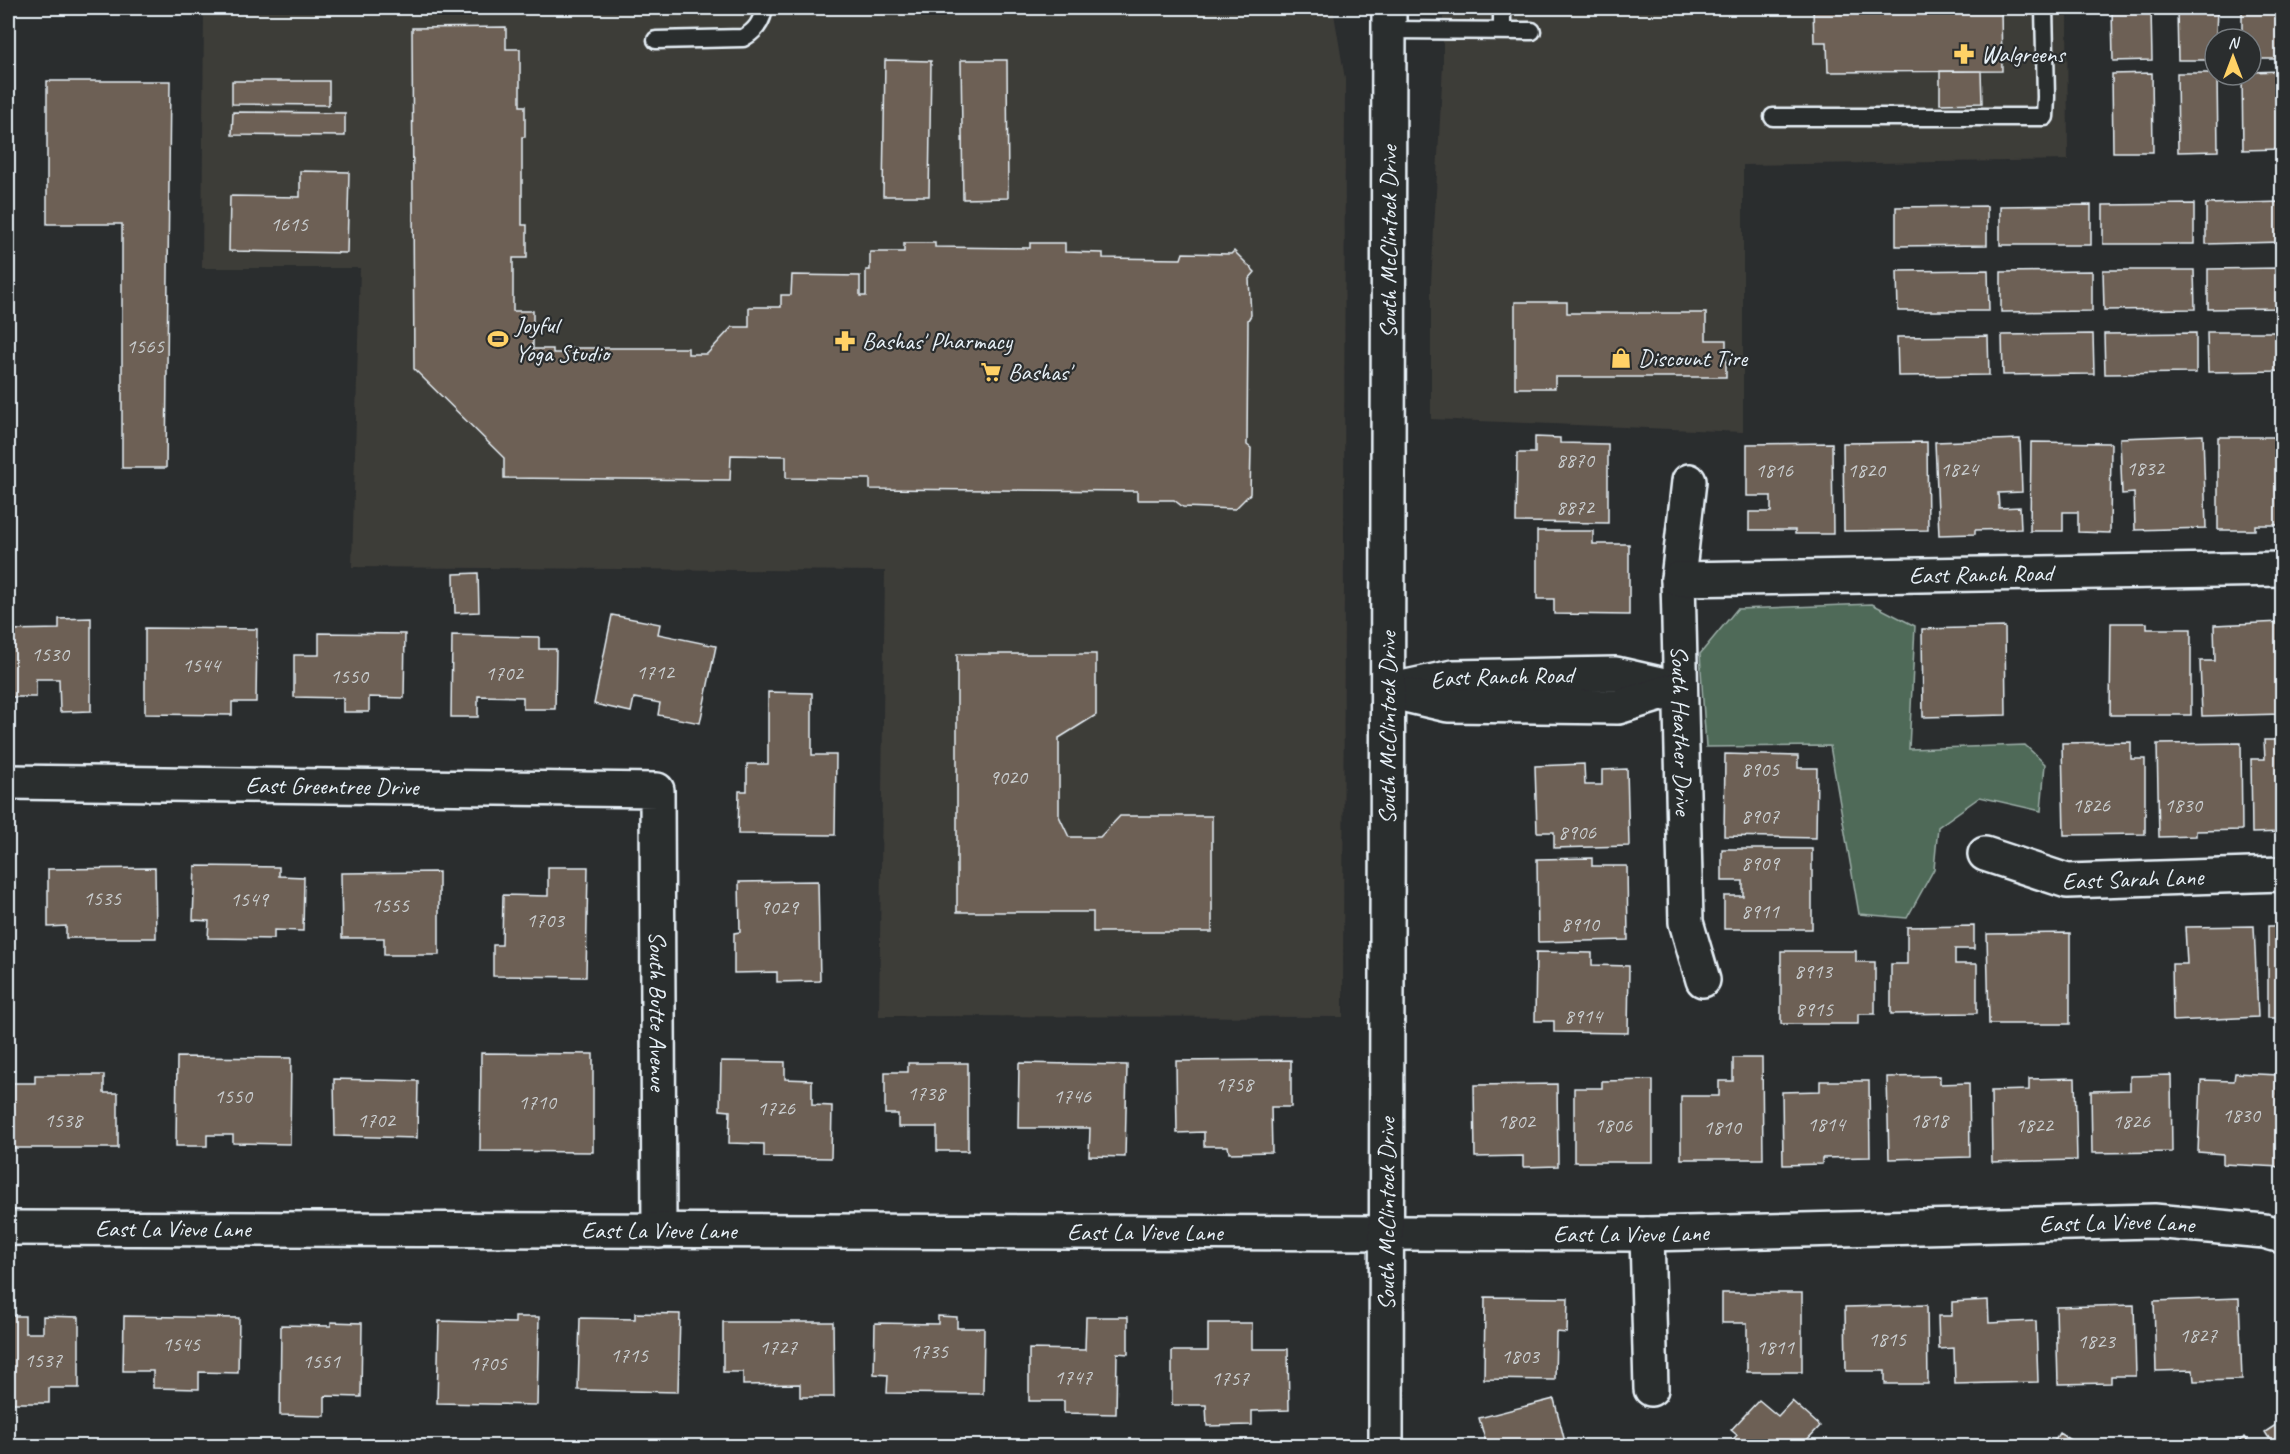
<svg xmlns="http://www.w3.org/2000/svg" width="2290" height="1454" font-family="Caveat,sans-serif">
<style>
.built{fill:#3e3d39}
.green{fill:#506a59;stroke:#9caea8;stroke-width:1.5}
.building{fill:#6d6154;stroke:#e8f1f8;stroke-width:1.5}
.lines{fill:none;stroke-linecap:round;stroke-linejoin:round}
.lane-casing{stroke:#e8f1f8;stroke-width:21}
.street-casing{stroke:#e8f1f8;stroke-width:38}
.secondary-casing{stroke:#e8f1f8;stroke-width:38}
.lane{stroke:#2a2d2e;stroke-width:16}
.street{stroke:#2a2d2e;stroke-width:33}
.secondary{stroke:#2a2d2e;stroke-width:33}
.labels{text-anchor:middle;stroke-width:4.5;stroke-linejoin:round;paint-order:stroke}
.number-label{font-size:21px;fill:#c9cdcf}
.poi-label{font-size:24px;fill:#e8f1f8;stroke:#2a2d2e;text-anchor:start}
.street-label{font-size:24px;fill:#e8f1f8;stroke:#2a2d2e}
</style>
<rect width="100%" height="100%" fill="#2a2d2e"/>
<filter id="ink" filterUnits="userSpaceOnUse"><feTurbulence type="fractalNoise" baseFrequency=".0167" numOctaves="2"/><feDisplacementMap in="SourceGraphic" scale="12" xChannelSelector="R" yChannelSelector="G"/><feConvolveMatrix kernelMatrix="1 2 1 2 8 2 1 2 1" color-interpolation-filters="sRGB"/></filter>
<g filter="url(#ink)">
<path class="built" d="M204,8H1333L1345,79L1343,1017L879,1016L885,571L352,567L360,268H202Z
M1443,8H2067L2068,160L1743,165V432L1431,419V284L1443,65Z"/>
<path class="green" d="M1872,604L1915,626L1909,749L2025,745L2045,764L2041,811L1980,797L1938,827L1934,869L1907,918L1859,914L1830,746L1706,747L1700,654L1737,609Z"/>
<path class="building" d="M711,8H748V12H711Z
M1813,8H2001L2002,71L1828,72L1827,42H1814Z
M2112,8H2151L2152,60L2113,61Z
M2177,8H2217L2215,60H2178Z
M2242,8H2281L2282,59H2251V39H2242Z
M506,27V49H520V106H525V137H522V225H527V258H513V311H533V349H553V353H566V348H688V354H707L732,327H749V307H781V295H791L792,275L860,276V296H866V270H870V252H904V243H935V247L1030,248V243H1065V252L1103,253V258L1181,259L1183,253L1231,254L1234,251L1255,272L1249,279L1251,315L1248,320L1247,445L1251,448L1250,494L1235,509L1183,507L1174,500H1137V491L870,489V479L786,478V456L731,455L730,480L504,478V458L414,369L412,28Z
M885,60L931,61L929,196H883Z
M961,60H1007L1008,198L963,199Z
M1940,71H1981L1982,103L1940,104Z
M2281,71L2282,149L2243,150L2242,75H2251V72Z
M2152,73L2153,152H2113L2112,74Z
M2177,73H2215L2217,75L2218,151L2178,152Z
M47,81H170L166,468H122V224H47Z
M232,81H329V105L232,104Z
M233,112L345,113V136L232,135Z
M300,171L349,172L347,253L229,251L230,196L300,197Z
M2282,202V242L2206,244V204Z
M2194,204V244H2103V205Z
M2091,205V245H2000V206Z
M1987,206V245L1896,246V207Z
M2282,268V308L2208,309V269Z
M1988,270L1989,311H1898L1897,271Z
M2103,270H2194L2195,309L2104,310Z
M2092,271V311L2001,312V272Z
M1515,302H1567V313H1706V340H1726V377H1555V388H1515Z
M2207,332H2282V371L2208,372Z
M2196,333V373L2105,374L2104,334Z
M2093,334L2094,374L2003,375L2002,335Z
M1988,336L1989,375L1898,376L1897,337Z
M2203,435L2206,528L2135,530L2134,493L2122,494L2120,438Z
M1535,437L1560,438V443L1608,444V523L1516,522L1517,453H1535Z
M2218,437H2282V525H2255V530H2218Z
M2020,439L2022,492L1998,493L1999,508L2020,507L2021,529L1975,530V534L1939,535L1935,442Z
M1927,442L1928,530L1844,531L1843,443Z
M2031,442L2111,443L2110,533L2078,532V512H2063V531H2030Z
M1832,443L1833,534H1795V530H1749V512H1771V496H1747V444Z
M1537,531H1593V544H1629V615L1554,614V599H1537Z
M478,573L479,612L455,613L454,574Z
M612,615L660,624L658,634L716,646L700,723L658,715L660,703L634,698L631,712L594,704Z
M91,618V711L60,712L59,679H36V697H9L8,630L59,629V619Z
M2282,622V714L2202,716L2200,661H2215L2214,625Z
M2111,623H2147V629H2191V715H2110Z
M2005,627L2006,715L1923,717L1922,629Z
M145,628L257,629L256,702H232V715L145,714Z
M319,633L405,634L404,698L369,697V712H343V698L294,697V655H319Z
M452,635L539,637V649H556L555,709H523V697L478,696V717H451Z
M957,654H1096V715L1059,738V816L1069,837H1100L1120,816H1212V932H1093V912H957Z
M768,692L812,693V755H836L835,835L738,834L739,791H747V764H768Z
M2264,740H2282V832L2252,833L2251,759H2265Z
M2131,742V759H2145V834L2064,835L2062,743Z
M2241,743L2242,830L2196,831V836L2159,837L2157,744Z
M1725,754L1798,756V768H1817L1816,838L1724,836Z
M1584,764L1585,785H1602V770L1627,769L1629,846L1554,848V832H1537L1535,766Z
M1722,849H1812V929H1724V896H1743V881H1722Z
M1592,858V866H1627L1628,940L1538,942L1537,859Z
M195,866L279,867V876L304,877L303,931L274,930V939L208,938L209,921L193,920Z
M548,867H588L586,977L493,976V945H502L503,895L548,896Z
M8,868H10L8,955Z
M155,868L156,938H66V926L48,927V869Z
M439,872V955H384V938H342L341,873Z
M818,881L820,981L777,982V972L734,973V933L740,932L739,882Z
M1974,926V949H1955V964H1977V1013L1891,1014V964H1907V927Z
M2254,926L2258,1017L2173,1021L2172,964H2187L2185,927Z
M2268,926H2282V1018H2268Z
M2070,933V1024H1989L1987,934Z
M1781,951H1856V962H1875V1014H1858V1024H1781Z
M1536,952L1592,953V965L1629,966L1628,1033L1554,1032V1021H1535Z
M481,1053L593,1054V1152L480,1151Z
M177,1057L291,1058L290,1144L233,1143V1135H207V1146H176Z
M1733,1058H1762L1763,1159H1681V1096H1719V1081H1733Z
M1291,1060V1107H1271L1272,1152L1229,1153L1228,1146H1204V1132L1177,1133L1176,1061Z
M721,1061L785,1062V1079L812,1080V1105L832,1106L831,1158L764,1157V1144L729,1143L730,1111L720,1110Z
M908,1063H968V1151H937V1127H898V1114H885V1072H908Z
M1019,1063L1127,1065L1125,1157L1089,1156L1090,1128H1018Z
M2235,1073L2279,1075L2278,1094H2282L2281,1167L2223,1164V1154L2198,1152L2201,1080L2234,1081Z
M35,1075H104V1093H118V1148H8V1083H35Z
M2171,1075L2172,1152L2092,1153L2091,1091L2130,1090V1076Z
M1940,1076V1084L1969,1083L1970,1157L1889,1159L1887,1077Z
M2075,1078L2077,1160L1992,1162L1991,1091L2029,1090V1079Z
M334,1079L418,1081L417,1138L335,1136Z
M1653,1080V1162H1574V1088H1602V1081Z
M1820,1081H1869L1870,1157L1822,1158V1164L1783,1165L1782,1092L1820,1091Z
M1557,1084L1558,1166L1523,1167V1156L1475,1157L1474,1085Z
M1722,1293H1802V1372H1747V1323H1722Z
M1485,1297L1568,1298L1567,1333L1556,1332L1555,1380L1484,1379Z
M2239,1298L2242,1380L2194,1381L2193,1370L2156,1371L2154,1301Z
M1988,1300L1989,1323L2036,1321L2038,1382L1955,1384L1954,1348L1939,1349L1938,1316H1952V1302Z
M1927,1305L1928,1384H1885V1371H1846L1845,1307Z
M2134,1305L2136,1376H2111V1383L2058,1384L2056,1307Z
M635,1313L680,1314L678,1392L578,1390L580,1318L635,1319Z
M8,1316H25V1333H43V1316L79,1317V1388H49V1403H8Z
M124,1316L239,1318L238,1373L199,1372V1389L153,1388V1371H123Z
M938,1316L957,1317V1328H984L983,1394L887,1393L888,1375L874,1374L875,1323L938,1324Z
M515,1317H539L537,1405L437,1403L439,1321L515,1323Z
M1086,1317H1128V1354L1117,1353L1116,1414L1064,1413V1401H1029V1349L1085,1350Z
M331,1322L362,1323L361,1397L325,1396V1416L280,1415L281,1325L331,1326Z
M723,1322H833L834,1397H800V1384L743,1385V1372H723Z
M1208,1323H1252V1349H1288L1289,1410L1252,1411V1425L1207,1426L1206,1405H1172V1351H1208Z
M1554,1399L1566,1446L1578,1443L1579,1446H1487L1479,1418Z
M1759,1400L1778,1416L1792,1401L1820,1426L1806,1441L1813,1446H1727L1737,1435L1731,1430Z
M2282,1421V1446H2274L2265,1432Z
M2059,1433L2080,1446H2051Z
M2245,1437L2252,1446H2231Z"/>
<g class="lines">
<g class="lane-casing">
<path id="lane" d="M1389,30L1532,31
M1502,31V8
M656,40L743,38C756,31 762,22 764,8
M1773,117H2045L2046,97L2044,8"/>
</g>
<g class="street-casing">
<g id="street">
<path id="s1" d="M1689,481L1678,579L1686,922L1703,980"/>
<path id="s2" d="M1678,579L2282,569"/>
<path id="s3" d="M1397,689L1453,677L1616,674L1678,688"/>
<path d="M1388,691L1448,705L1618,707L1680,688"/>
<path id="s4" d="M8,782L657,790L659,1231"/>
<path id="s5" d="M1985,854L2067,881L2282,874"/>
<path id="s6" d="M8,1228L1647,1234L2154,1221L2264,1231L2282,1236"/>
<path d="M1647,1234L1651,1389"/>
</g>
</g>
<g class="secondary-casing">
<g id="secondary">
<path id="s7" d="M1386,1446L1389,8"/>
</g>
</g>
<use href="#lane" class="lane"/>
<use href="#street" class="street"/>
<use href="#secondary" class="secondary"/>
</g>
</g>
<defs>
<g id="pharmacy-bare" transform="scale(1.62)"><path d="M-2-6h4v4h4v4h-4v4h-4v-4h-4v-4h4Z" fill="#ffd166" stroke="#2a2d2e" stroke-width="2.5" paint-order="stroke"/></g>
<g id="stadium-bare" transform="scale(1.62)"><path d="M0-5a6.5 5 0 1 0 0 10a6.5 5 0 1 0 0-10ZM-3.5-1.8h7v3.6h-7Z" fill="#ffd166" stroke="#2a2d2e" stroke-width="2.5" paint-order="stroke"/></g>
<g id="shop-bare" transform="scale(1.62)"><path d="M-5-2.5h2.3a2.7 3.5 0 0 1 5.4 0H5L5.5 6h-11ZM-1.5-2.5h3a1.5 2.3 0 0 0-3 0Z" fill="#ffd166" stroke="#2a2d2e" stroke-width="2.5" paint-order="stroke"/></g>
<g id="supermarket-bare" transform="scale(1.62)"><path d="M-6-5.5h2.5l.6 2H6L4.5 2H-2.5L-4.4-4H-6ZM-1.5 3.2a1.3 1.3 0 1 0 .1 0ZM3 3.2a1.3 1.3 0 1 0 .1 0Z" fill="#ffd166" stroke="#2a2d2e" stroke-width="2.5" paint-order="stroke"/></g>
</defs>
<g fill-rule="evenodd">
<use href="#pharmacy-bare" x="1964" y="54"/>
<use href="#stadium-bare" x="498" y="339"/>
<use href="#pharmacy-bare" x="845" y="341"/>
<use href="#shop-bare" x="1621" y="358"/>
<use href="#supermarket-bare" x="991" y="372"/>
</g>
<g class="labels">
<g class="number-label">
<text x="289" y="231">1615</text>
<text x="145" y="353">1565</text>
<text x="1575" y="467">8870</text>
<text x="2145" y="475">1832</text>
<text x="1959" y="476">1824</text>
<text x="1774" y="477">1816</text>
<text x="1866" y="477">1820</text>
<text x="1575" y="514">8872</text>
<text x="50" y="661">1530</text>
<text x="201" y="672">1544</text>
<text x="655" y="679">1712</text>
<text x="504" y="680">1702</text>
<text x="349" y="683">1550</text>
<text x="1760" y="776">8905</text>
<text x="1008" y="784">9020</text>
<text x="2091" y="812">1826</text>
<text x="2183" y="812">1830</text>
<text x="1760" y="823">8907</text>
<text x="1577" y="839">8906</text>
<text x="1760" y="870">8909</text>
<text x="102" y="905">1535</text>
<text x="249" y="906">1549</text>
<text x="390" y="912">1555</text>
<text x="779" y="914">9029</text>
<text x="1760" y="918">8911</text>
<text x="545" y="927">1703</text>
<text x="1580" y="931">8910</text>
<text x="1813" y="978">8913</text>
<text x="1814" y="1016">8915</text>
<text x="1583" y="1023">8914</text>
<text x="1234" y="1091">1758</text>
<text x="926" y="1100">1738</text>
<text x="233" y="1103">1550</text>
<text x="1072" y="1103">1746</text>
<text x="537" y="1109">1710</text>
<text x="776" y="1115">1726</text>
<text x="2241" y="1122">1830</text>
<text x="63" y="1127">1538</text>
<text x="376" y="1127">1702</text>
<text x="1929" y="1127">1818</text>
<text x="1516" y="1128">1802</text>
<text x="2131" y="1128">1826</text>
<text x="1826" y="1131">1814</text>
<text x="1613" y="1132">1806</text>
<text x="2034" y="1132">1822</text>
<text x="1722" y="1134">1810</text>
<text x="2198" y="1342">1827</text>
<text x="1887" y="1346">1815</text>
<text x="2096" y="1348">1823</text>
<text x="181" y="1351">1545</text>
<text x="778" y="1354">1727</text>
<text x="1775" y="1354">1811</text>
<text x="929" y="1358">1735</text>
<text x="629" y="1362">1715</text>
<text x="1520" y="1363">1803</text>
<text x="43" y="1367">1537</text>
<text x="321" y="1368">1551</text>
<text x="488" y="1370">1705</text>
<text x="1073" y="1384">1747</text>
<text x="1230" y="1385">1757</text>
</g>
<g class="poi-label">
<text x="1981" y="62">Walgreens</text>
<text x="515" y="333">Joyful<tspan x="515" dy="28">Yoga Studio</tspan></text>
<text x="862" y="349">Bashas' Pharmacy</text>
<text x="1638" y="366">Discount Tire</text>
<text x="1008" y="380">Bashas'</text>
</g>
<g class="street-label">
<text dy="8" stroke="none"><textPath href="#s7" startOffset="1204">South McClintock Drive</textPath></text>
<text dy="8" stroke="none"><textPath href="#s2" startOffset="303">East Ranch Road</textPath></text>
<text dy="8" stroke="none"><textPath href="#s3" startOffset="106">East Ranch Road</textPath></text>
<text dy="8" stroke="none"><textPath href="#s7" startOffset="718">South McClintock Drive</textPath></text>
<text dy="8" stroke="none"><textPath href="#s1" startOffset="250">South Heather Drive</textPath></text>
<text dy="8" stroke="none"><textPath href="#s4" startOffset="324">East Greentree Drive</textPath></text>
<text dy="8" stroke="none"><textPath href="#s5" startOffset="152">East Sarah Lane</textPath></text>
<text dy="8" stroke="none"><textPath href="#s4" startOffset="870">South Butte Avenue</textPath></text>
<text dy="8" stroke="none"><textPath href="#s7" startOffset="232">South McClintock Drive</textPath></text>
<text dy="8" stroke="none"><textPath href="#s6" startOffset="2109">East La Vieve Lane</textPath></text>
<text dy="8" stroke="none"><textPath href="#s6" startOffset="165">East La Vieve Lane</textPath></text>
<text dy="8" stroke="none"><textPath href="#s6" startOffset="651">East La Vieve Lane</textPath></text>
<text dy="8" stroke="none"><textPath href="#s6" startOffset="1137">East La Vieve Lane</textPath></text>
<text dy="8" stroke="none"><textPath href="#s6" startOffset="1623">East La Vieve Lane</textPath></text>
</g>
</g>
<rect width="2290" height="1454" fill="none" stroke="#2a2d2e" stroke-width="30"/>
<rect x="15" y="15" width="2260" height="1424" fill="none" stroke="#e8f1f8" stroke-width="2" filter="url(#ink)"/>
<g transform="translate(2233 57)"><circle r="28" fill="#2a2d2e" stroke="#767b7f" stroke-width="1.5"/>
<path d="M0-4.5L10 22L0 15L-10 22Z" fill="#ffd166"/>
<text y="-9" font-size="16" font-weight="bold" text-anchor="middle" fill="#e8f1f8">N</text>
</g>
</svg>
